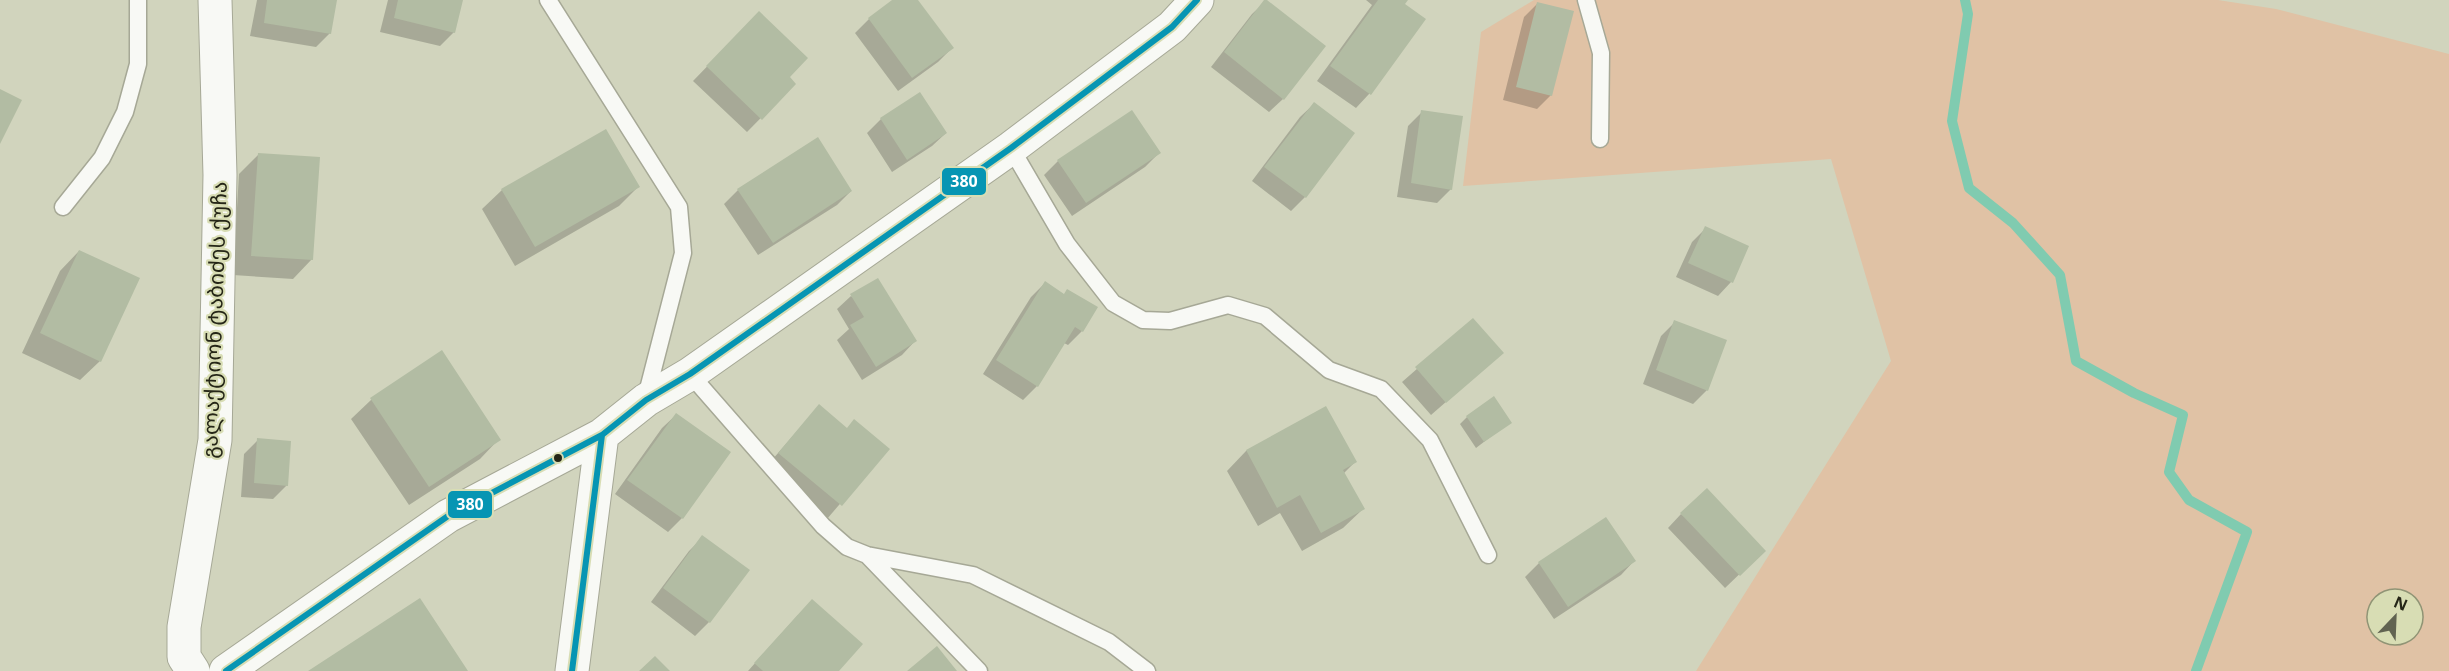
<svg xmlns="http://www.w3.org/2000/svg" width="2449" height="671" font-family="'Noto Sans','Noto Sans Georgian',sans-serif">
<style>
.green{fill:#e0c2a5;fill-rule:evenodd}
.shadow{fill:#0003}
.lines{fill:none;stroke-linecap:round;stroke-linejoin:round}
.stream{stroke:#80cbb0;stroke-width:10}
.building{fill:#b2bca3}
.service-casing{stroke:#a6a896;stroke-width:19}
.minor-casing{stroke:#a6a896;stroke-width:35}
.service{stroke:#f8f9f5;stroke-width:16}
.minor{stroke:#f8f9f5;stroke-width:33}
.bus-1-casing{stroke:#d8ddb4;stroke-width:10}
.bus-1{stroke:#0695b3;stroke-width:6}
.bus-dot{fill:#252617;stroke:#d8ddb4;stroke-width:2}
.labels{text-anchor:middle;stroke-width:4.5;stroke-linejoin:round;paint-order:stroke}
.street-label{font-size:21px;fill:#252617;stroke:#d8ddb4}
.line-badge{stroke:#d8ddb4;stroke-width:2}
.badge-label{font-size:16px;text-anchor:middle;font-weight:bold;fill:#fff}
</style>
<rect width="100%" height="100%" fill="#d1d4bd"/>
<path class="green" d="M1534,0H2218L2276,9L2449,54V671H1696L1891,361L1831,159L1463,186L1481,32ZM2377,599H2413V635H2377Z"/>
<path class="shadow" d="M257,0H335L330,33L316,47L250,36Z
M388,0H461L454,32L440,46L380,32Z
M895,0H916L952,48L938,62L898,91L855,33L869,19Z
M1366,0H1406L1403,4L1423,19L1369,94L1356,108L1317,81L1372,5Z
M1266,1L1283,99L1269,112L1211,67L1252,14Z
M1538,3L1551,95L1537,109L1503,100L1524,17Z
M759,13L788,77L794,84L747,132L693,81Z
M920,94L946,133L932,146L892,172L867,133L881,119Z
M1314,104L1353,133L1305,197L1291,211L1252,181L1300,117Z
M1422,112L1451,189L1437,203L1397,197L1408,126Z
M1159,153L1145,167L1072,216L1044,175L1058,161Z
M259,154L312,259L293,279L233,275L239,174Z
M639,186L619,206L515,266L482,209L502,190Z
M738,190L851,191L837,205L758,255L724,204Z
M1706,228L1747,247L1731,282L1718,296L1676,277L1692,242Z
M79,251L100,361L80,380L22,353L60,271Z
M1045,283L1064,295L1096,308L1082,331L1068,345L1064,343L1037,386L1023,400L983,374L1031,297Z
M851,296L915,341L902,355L862,380L837,340L849,329L837,309Z
M1473,320L1502,353L1431,415L1402,382Z
M1675,322L1707,390L1693,404L1643,384L1661,336Z
M442,352L499,439L480,459L409,505L351,419L371,400Z
M819,406L846,429L887,449L827,519L765,468Z
M1325,408L1355,462L1343,474L1363,509L1343,528L1302,551L1280,513L1258,526L1227,471L1246,451Z
M676,415L729,452L682,518L668,532L615,494L662,428Z
M1467,417L1510,422L1476,448L1460,424Z
M258,440L287,485L273,499L241,497L244,454Z
M1681,514L1750,564L1725,588L1668,528Z
M703,537L709,622L695,636L651,602L689,551Z
M1634,561L1621,575L1554,619L1525,577L1539,563Z
M798,615L837,671H748Z"/>
<g class="lines">
<path class="stream" d="M1965,0L1968,14L1952,121L1969,188L2013,223L2060,275L2076,361L2134,393L2183,415L2169,472L2189,500L2247,532L2196,671"/>
</g>
<path class="building" d="M267,0H337L331,34L264,23Z
M398,0H463L455,33L394,18Z
M892,0H918L954,48L912,78L868,18Z
M1264,0H1267L1326,46L1284,100L1224,52Z
M1378,0H1408L1405,4L1426,19L1371,95L1330,66Z
M1537,2L1574,11L1552,96L1516,87Z
M759,11L808,58L790,77L796,84L762,120L706,66Z
M0,89L22,100L0,144Z
M920,92L947,133L907,160L880,118Z
M1314,102L1355,133L1306,198L1264,167Z
M1132,110L1161,153L1086,203L1057,160Z
M1421,110L1463,116L1452,190L1411,183Z
M606,129L640,187L535,247L501,189Z
M818,137L852,191L773,243L737,189Z
M258,153L320,157L313,260L251,256Z
M1705,226L1749,246L1733,283L1688,263Z
M79,250L140,278L101,362L40,333Z
M878,278L917,341L876,367L850,325L864,317L850,294Z
M1045,281L1064,294L1067,289L1098,307L1083,332L1075,327L1038,387L996,360Z
M1473,318L1504,353L1446,403L1415,367Z
M1674,320L1727,340L1708,391L1656,370Z
M442,350L501,440L429,487L370,398Z
M1494,396L1512,423L1484,442L1466,416Z
M819,404L847,428L854,419L890,449L842,506L778,453Z
M1326,406L1357,462L1343,470L1365,509L1321,533L1300,495L1277,508L1246,450Z
M676,413L731,452L683,519L627,480Z
M257,438L291,441L288,486L254,483Z
M1707,488L1766,551L1740,576L1680,513Z
M1606,517L1636,561L1568,607L1538,562Z
M702,535L750,570L710,623L663,588Z
M420,598L468,671H308Z
M812,599L863,644L839,671H763L754,663Z
M937,646L957,671H907Z
M655,656L670,671H639Z"/>
<g class="lines">
<g class="service-casing">
<path id="service" d="M548,0L679,207L683,253L646,397
M1586,0L1601,53L1600,139
M1011,148L1067,244L1113,303L1143,320L1170,321L1228,305L1265,316L1329,370L1381,389L1430,440L1488,555
M63,207L102,158L125,112L138,64V0
M690,374L823,526L847,547L867,555L973,575L1109,642L1147,671
M867,555L979,671"/>
</g>
<g class="minor-casing">
<path id="minor" d="M193,671L184,657V627L215,440L220,175L215,0
M226,671L448,516L602,435L646,400L690,374L1011,148L1172,27L1197,0
M572,671L602,435"/>
</g>
<use href="#service" class="service"/>
<use href="#minor" class="minor"/>
<g class="bus-1-casing">
<path id="bus-1" d="M226,671L448,516L602,435L646,400L690,374L1011,148L1172,27L1197,0
M572,671L602,435"/>
</g>
<use href="#bus-1" class="bus-1"/>
</g>
<circle class="bus-dot" cx="558" cy="458" r="5"/>
<g class="labels">
<g class="street-label">
<text transform="translate(215 320) rotate(-88)" y="7">გალაქტიონ ტაბიძეს ქუჩა</text>
</g>
</g>
<g class="line-badge">
<rect x="941" y="167" width="46" height="29" rx="6" fill="#0695b3"/>
<rect x="447" y="490" width="46" height="29" rx="6" fill="#0695b3"/>
</g>
<g class="badge-label">
<text x="964" y="187">380</text>
<text x="470" y="510">380</text>
</g>
<g transform="translate(2395 617) rotate(23)"><circle r="28" fill="#d8ddb4" stroke="#909475" stroke-width="1.5"/>
<path d="M0-4.5L10 22L0 15L-10 22Z" fill="#616351"/>
<text y="-9" font-size="16" font-weight="bold" text-anchor="middle" fill="#252617">N</text>
</g>
</svg>
